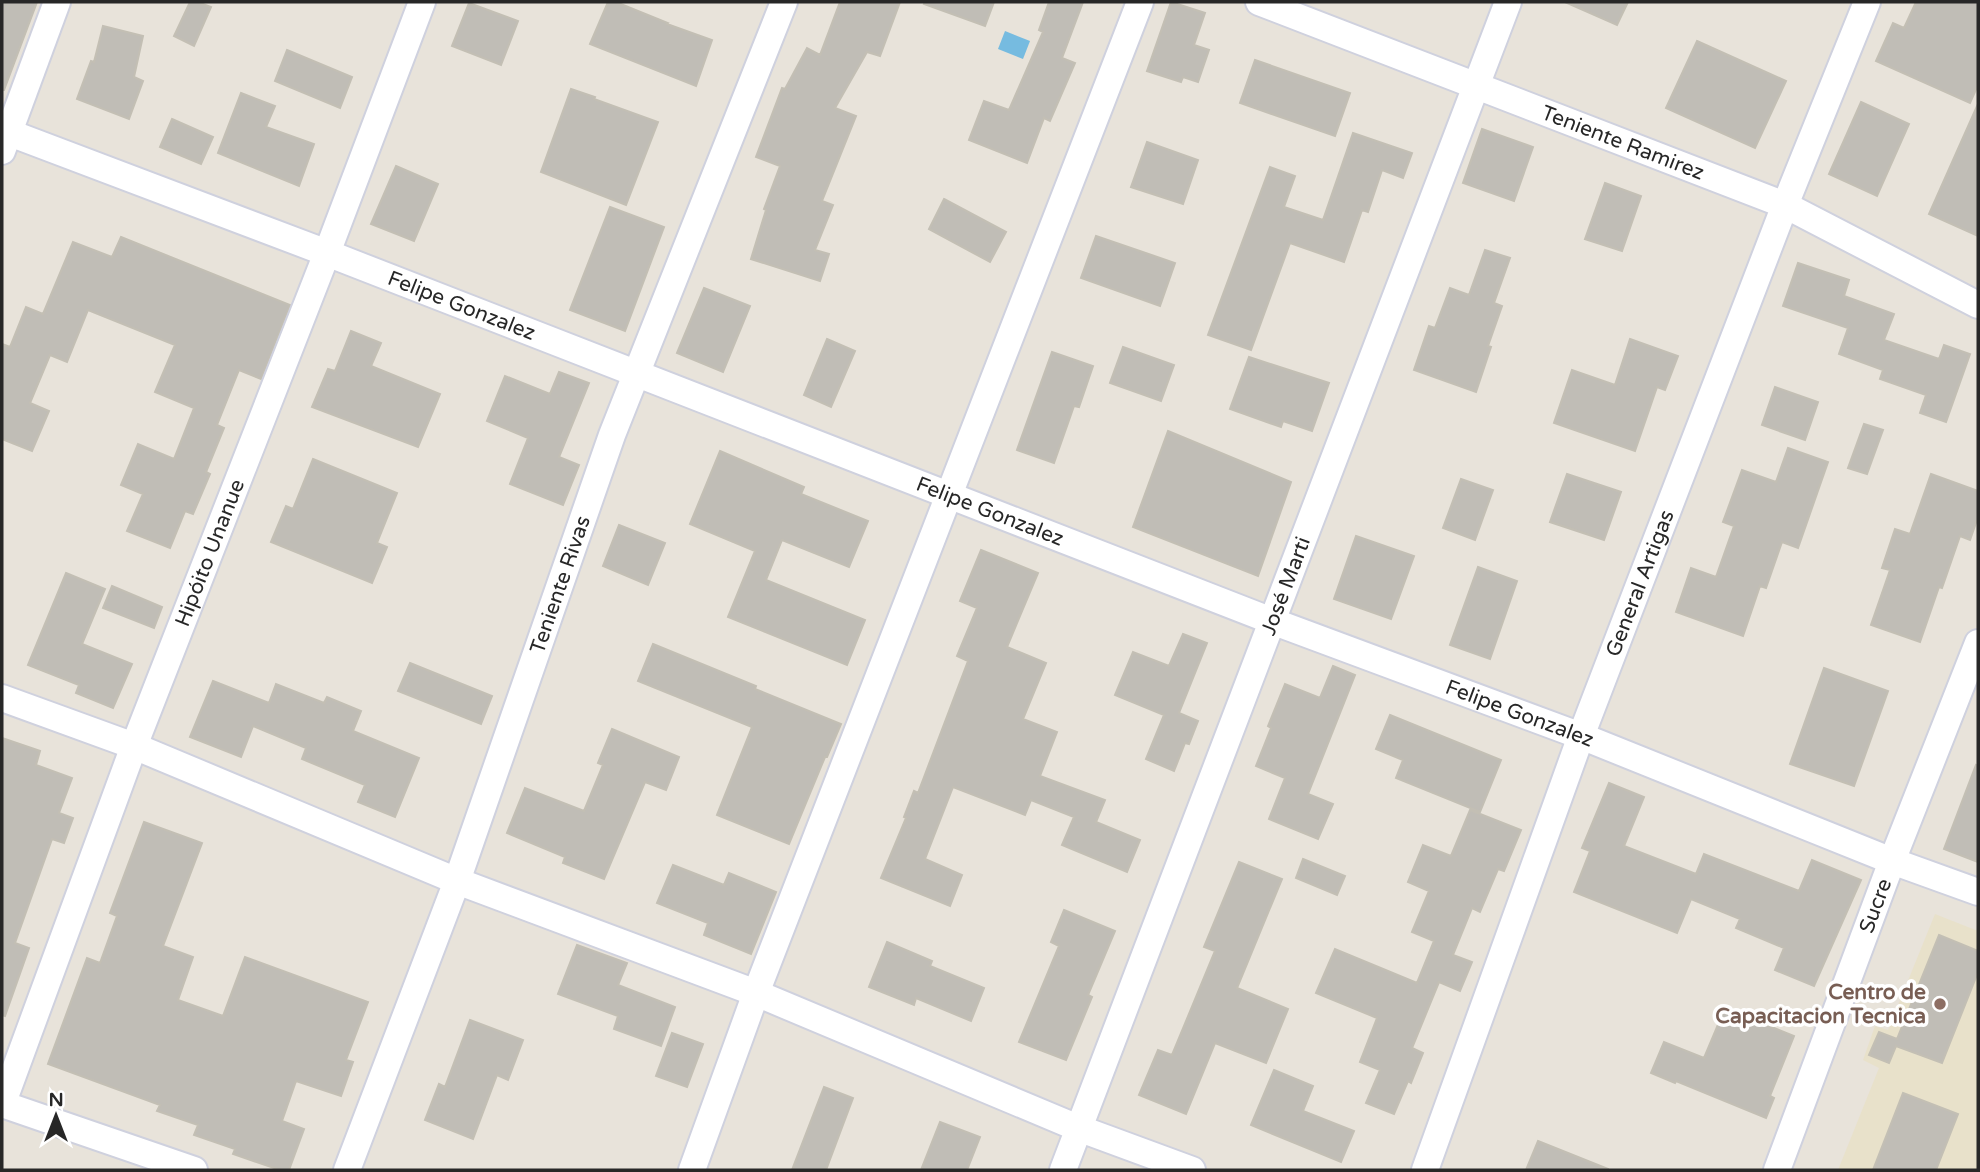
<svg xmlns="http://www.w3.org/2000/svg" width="1980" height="1172" font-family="'Varela Round',sans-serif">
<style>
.education{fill:#e8e1ca}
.water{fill:#76bbe0}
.building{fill:#c0bdb6;stroke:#c3bfb4;stroke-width:2}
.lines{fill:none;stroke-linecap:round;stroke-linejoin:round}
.minor-casing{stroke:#cfd1de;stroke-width:30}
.minor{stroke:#fff;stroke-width:26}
.education-dot{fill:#8d6e63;stroke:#fff;stroke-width:2.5}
.labels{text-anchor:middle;stroke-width:7;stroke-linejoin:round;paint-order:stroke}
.street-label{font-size:21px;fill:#272727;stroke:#fff}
.education-label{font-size:21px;font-weight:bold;fill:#785e54;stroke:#fff;text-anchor:end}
</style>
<rect width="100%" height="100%" fill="#e8e3da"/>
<path class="education" d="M1935,914L1978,931V1170H1838L1879,1068L1863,1060L1875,1026L1888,1030Z"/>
<path class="water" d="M1005,31L1030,41L1023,59L998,49Z"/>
<path class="building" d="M2,2H37L4,90H2Z
M190,2H198L211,7L194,46L174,36Z
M608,2H616L668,23L667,24L712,40L696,86L590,44Z
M840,2H900L880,56L867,52L835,108L856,116L822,201L833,205L815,250L829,254L820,281L751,259L766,210L764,209L780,166L756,157L782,88L785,89L807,48L820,55Z
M925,2H994L985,26L924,4Z
M1049,2H1083L1062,58L1075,63L1050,121L1044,118L1027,163L969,140L984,101L1009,110L1043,32L1039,30Z
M1171,2L1205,13L1194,45L1209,50L1198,82L1183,77L1181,82L1147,71Z
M1565,2H1628L1617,25Z
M1916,2H1978V85L1970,103L1876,61L1893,23L1904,28Z
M469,3L518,21L501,65L452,46Z
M103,26L143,36L134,77L143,81L129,119L77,99L91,61L94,62Z
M1697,41L1786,81L1755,148L1666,108Z
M287,50L352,77L340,108L275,81Z
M1255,60L1350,93L1335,136L1240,103Z
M571,89L595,97L594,99L658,122L626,205L541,172Z
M241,93L275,106L266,127L314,144L299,186L218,153Z
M1861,102L1909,124L1877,196L1829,174Z
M1978,104V236L1929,214Z
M172,119L213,137L201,164L160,147Z
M1482,129L1533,147L1514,201L1463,183Z
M1353,133L1412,153L1403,178L1382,170L1368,212L1362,210L1344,262L1290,243L1251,350L1208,335L1270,167L1295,176L1284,207L1323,220Z
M1147,142L1198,160L1183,204L1131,187Z
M396,166L438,184L414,241L371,224Z
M1605,183L1641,196L1622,251L1585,239Z
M944,199L1006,232L990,262L929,229Z
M610,207L664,227L625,331L570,310Z
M1096,236L1175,263L1160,306L1081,278Z
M121,237L290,305L261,379L239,370L217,425L224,428L206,472L210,474L193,514L185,511L170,548L127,531L143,494L121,485L138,444L174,459L194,408L155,392L175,345L88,310L67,362L50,355L30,403L49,411L32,451L2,439V344L10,347L26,307L43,314L73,242L112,257Z
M1485,250L1510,258L1494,303L1502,306L1488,346L1491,347L1476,392L1414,370L1429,326L1435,328L1450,288L1469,295Z
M1798,263L1849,280L1844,296L1894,314L1884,340L1939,359L1944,345L1970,354L1946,422L1920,413L1926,395L1880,379L1883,370L1839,354L1848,328L1783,306Z
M704,288L750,306L723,372L677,353Z
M351,331L381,343L371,366L440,394L418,447L312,407L328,369L335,371Z
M827,339L855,351L831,407L804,395Z
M1630,339L1678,356L1665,390L1657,387L1635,451L1554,423L1572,370L1615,385Z
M1123,347L1174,365L1161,401L1110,383Z
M1052,352L1093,366L1079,407L1074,406L1054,463L1017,450Z
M1249,357L1329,383L1312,431L1283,421L1281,427L1230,409Z
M559,372L589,383L559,457L579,465L563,505L510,484L528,438L487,421L505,376L550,394Z
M1775,387L1818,402L1805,440L1762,425Z
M1864,424L1883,430L1867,474L1848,468Z
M1168,431L1291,482L1258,576L1133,527Z
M1788,448L1828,462L1798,548L1782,542L1766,588L1760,586L1743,636L1676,612L1691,568L1716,577L1734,526L1723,522L1742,470L1776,482Z
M720,451L804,487L801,494L868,521L849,567L782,540L766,580L865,620L847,665L728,617L755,551L690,524Z
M313,459L397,493L377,543L387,547L372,583L271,542L286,506L293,509Z
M1567,474L1621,492L1604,540L1550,522Z
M1931,474L1978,491V517L1970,540L1960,536L1942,588L1939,587L1920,642L1871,625L1890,570L1882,568L1895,529L1910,534Z
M1461,479L1493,490L1475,540L1443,528Z
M619,525L665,543L648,585L603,566Z
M1356,536L1414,556L1391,619L1334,599Z
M981,550L1038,573L1007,647L1046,663L1023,719L1057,732L1040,776L1105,800L1096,822L1140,840L1127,872L1062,845L1074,817L1031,800L1025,815L953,787L925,859L962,875L950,906L881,878L906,818L904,817L914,791L918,793L968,661L957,656L977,608L960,601Z
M1478,567L1517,581L1490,659L1450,645Z
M66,573L105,589L82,644L132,664L113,708L76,693L79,685L28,665Z
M112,586L162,607L154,628L103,608Z
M1183,634L1207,643L1179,713L1198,721L1189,744L1185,743L1174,771L1146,759L1164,715L1115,695L1133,652L1169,666Z
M653,644L756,686L755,689L841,724L827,757H825L789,844L717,815L752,727L638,681Z
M410,663L492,696L481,724L398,691Z
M1333,666L1355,675L1308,794L1333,804L1318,839L1269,819L1285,778L1256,766L1271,728L1268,726L1285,684L1320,698Z
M1824,668L1888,691L1854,786L1790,764Z
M213,681L269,703L276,684L324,703L327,697L361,711L353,731L419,758L395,817L358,802L365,785L302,759L306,748L253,726L241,757L190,737Z
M1390,715L1501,760L1480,812L1396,778L1403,760L1376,749Z
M612,729L679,757L666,790L645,782L604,879L563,863L565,857L507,833L525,788L584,811L603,765L598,763Z
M2,738L40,751L36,765L72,778L59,813L73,818L64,843L52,839L15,943L29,948L5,1016L2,1015Z
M1976,765L1978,766V862L1944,849Z
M1609,783L1644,797L1624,846L1696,874L1704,854L1799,891L1812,860L1861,880L1814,986L1775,970L1784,948L1736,928L1740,919L1691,899L1677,933L1574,892L1590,851L1582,848Z
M1470,810L1521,830L1504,871L1498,869L1480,912L1472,908L1453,955L1472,962L1460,991L1439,982L1412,1048L1423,1053L1411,1083L1408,1081L1394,1114L1366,1103L1380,1070L1360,1062L1377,1018L1316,993L1335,949L1417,983L1434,941L1412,932L1429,891L1408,882L1423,845L1451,856Z
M144,822L202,843L163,946L193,957L178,1000L223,1016L245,957L368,1002L346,1060L353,1062L341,1096L296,1081L282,1121L304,1129L289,1170H280L233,1154L235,1149L194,1135L198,1125L157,1111L160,1105L48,1064L87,958L100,963L117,916L110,913Z
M1303,859L1345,876L1337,895L1296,878Z
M1239,862L1282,879L1237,988L1288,1009L1266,1063L1215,1043L1186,1114L1139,1095L1158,1050L1172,1055L1215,951L1204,947Z
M673,865L724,885L729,873L776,892L751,954L704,935L708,923L657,903Z
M1064,910L1115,931L1088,995L1092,997L1066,1060L1019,1042L1059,946L1051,942Z
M1939,935L1978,951V972L1942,1063L1896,1046L1889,1063L1869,1055L1879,1032L1897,1039Z
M887,942L932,961L930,966L984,988L971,1021L916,998L914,1005L869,987Z
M577,945L627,963L618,985L675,1007L661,1046L614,1029L618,1016L558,994Z
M1725,1008L1794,1036L1770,1096L1774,1098L1766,1118L1676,1081L1675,1083L1651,1073L1664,1042L1704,1058Z
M470,1020L523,1040L508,1080L497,1075L473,1139L425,1120L439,1084L445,1087Z
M672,1033L703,1044L687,1087L656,1076Z
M1274,1070L1313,1086L1303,1111L1354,1131L1341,1162L1251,1125Z
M824,1087L853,1098L826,1170H792Z
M1903,1093L1958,1114L1936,1170H1873Z
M940,1122L980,1137L967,1170H921Z
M1538,1141L1608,1169V1170H1526Z"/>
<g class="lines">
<g class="minor-casing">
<g id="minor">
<path id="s1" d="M1259,2L1785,205L1978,305"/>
<path id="s2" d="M2,130L327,253L1272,621L1581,736L1892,861L1978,892"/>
<path d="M2,151L57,2"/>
<path d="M2,698L134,746L457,881L756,993L1078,1128L1192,1170"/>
<path d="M2,1104L194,1170"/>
<path id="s3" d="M2,1105L134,746L327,253L422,2"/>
<path id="s4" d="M347,1170L457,881L612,435L784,2"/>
<path d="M692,1170L756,993L1140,2"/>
<path id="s5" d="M1063,1170L1508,2"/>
<path id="s6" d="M1425,1170L1581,736L1785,205L1867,2"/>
<path id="s7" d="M1777,1170L1892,861L1978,643"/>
</g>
</g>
<use href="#minor" class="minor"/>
</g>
<circle class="education-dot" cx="1940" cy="1004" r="7"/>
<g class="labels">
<g class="street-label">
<text dy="7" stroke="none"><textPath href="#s1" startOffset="390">Teniente Ramirez</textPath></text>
<text dy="7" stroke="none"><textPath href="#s2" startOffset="492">Felipe Gonzalez</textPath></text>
<text dy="7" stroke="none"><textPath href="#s2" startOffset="1059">Felipe Gonzalez</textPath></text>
<text dy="7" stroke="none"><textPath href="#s3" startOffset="590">Hipóito Unanue</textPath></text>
<text dy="7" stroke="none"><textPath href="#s6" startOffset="625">General Artigas</textPath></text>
<text dy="7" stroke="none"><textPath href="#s4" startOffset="623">Teniente Rivas</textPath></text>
<text dy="7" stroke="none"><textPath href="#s5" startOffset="625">José Marti</textPath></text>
<text dy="7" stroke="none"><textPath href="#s2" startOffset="1626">Felipe Gonzalez</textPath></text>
<text dy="7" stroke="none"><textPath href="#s7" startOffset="282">Sucre</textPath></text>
</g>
<g class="education-label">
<text x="1926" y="999">Centro de<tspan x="1926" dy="24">Capacitacion Tecnica</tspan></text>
</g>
</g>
<rect width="1980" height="1172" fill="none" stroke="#272727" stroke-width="7"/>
<g transform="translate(56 1116)" stroke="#ffffff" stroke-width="5" paint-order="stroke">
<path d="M0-5L12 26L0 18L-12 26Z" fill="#272727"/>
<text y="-10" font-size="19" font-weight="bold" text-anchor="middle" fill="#272727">N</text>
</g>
</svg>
